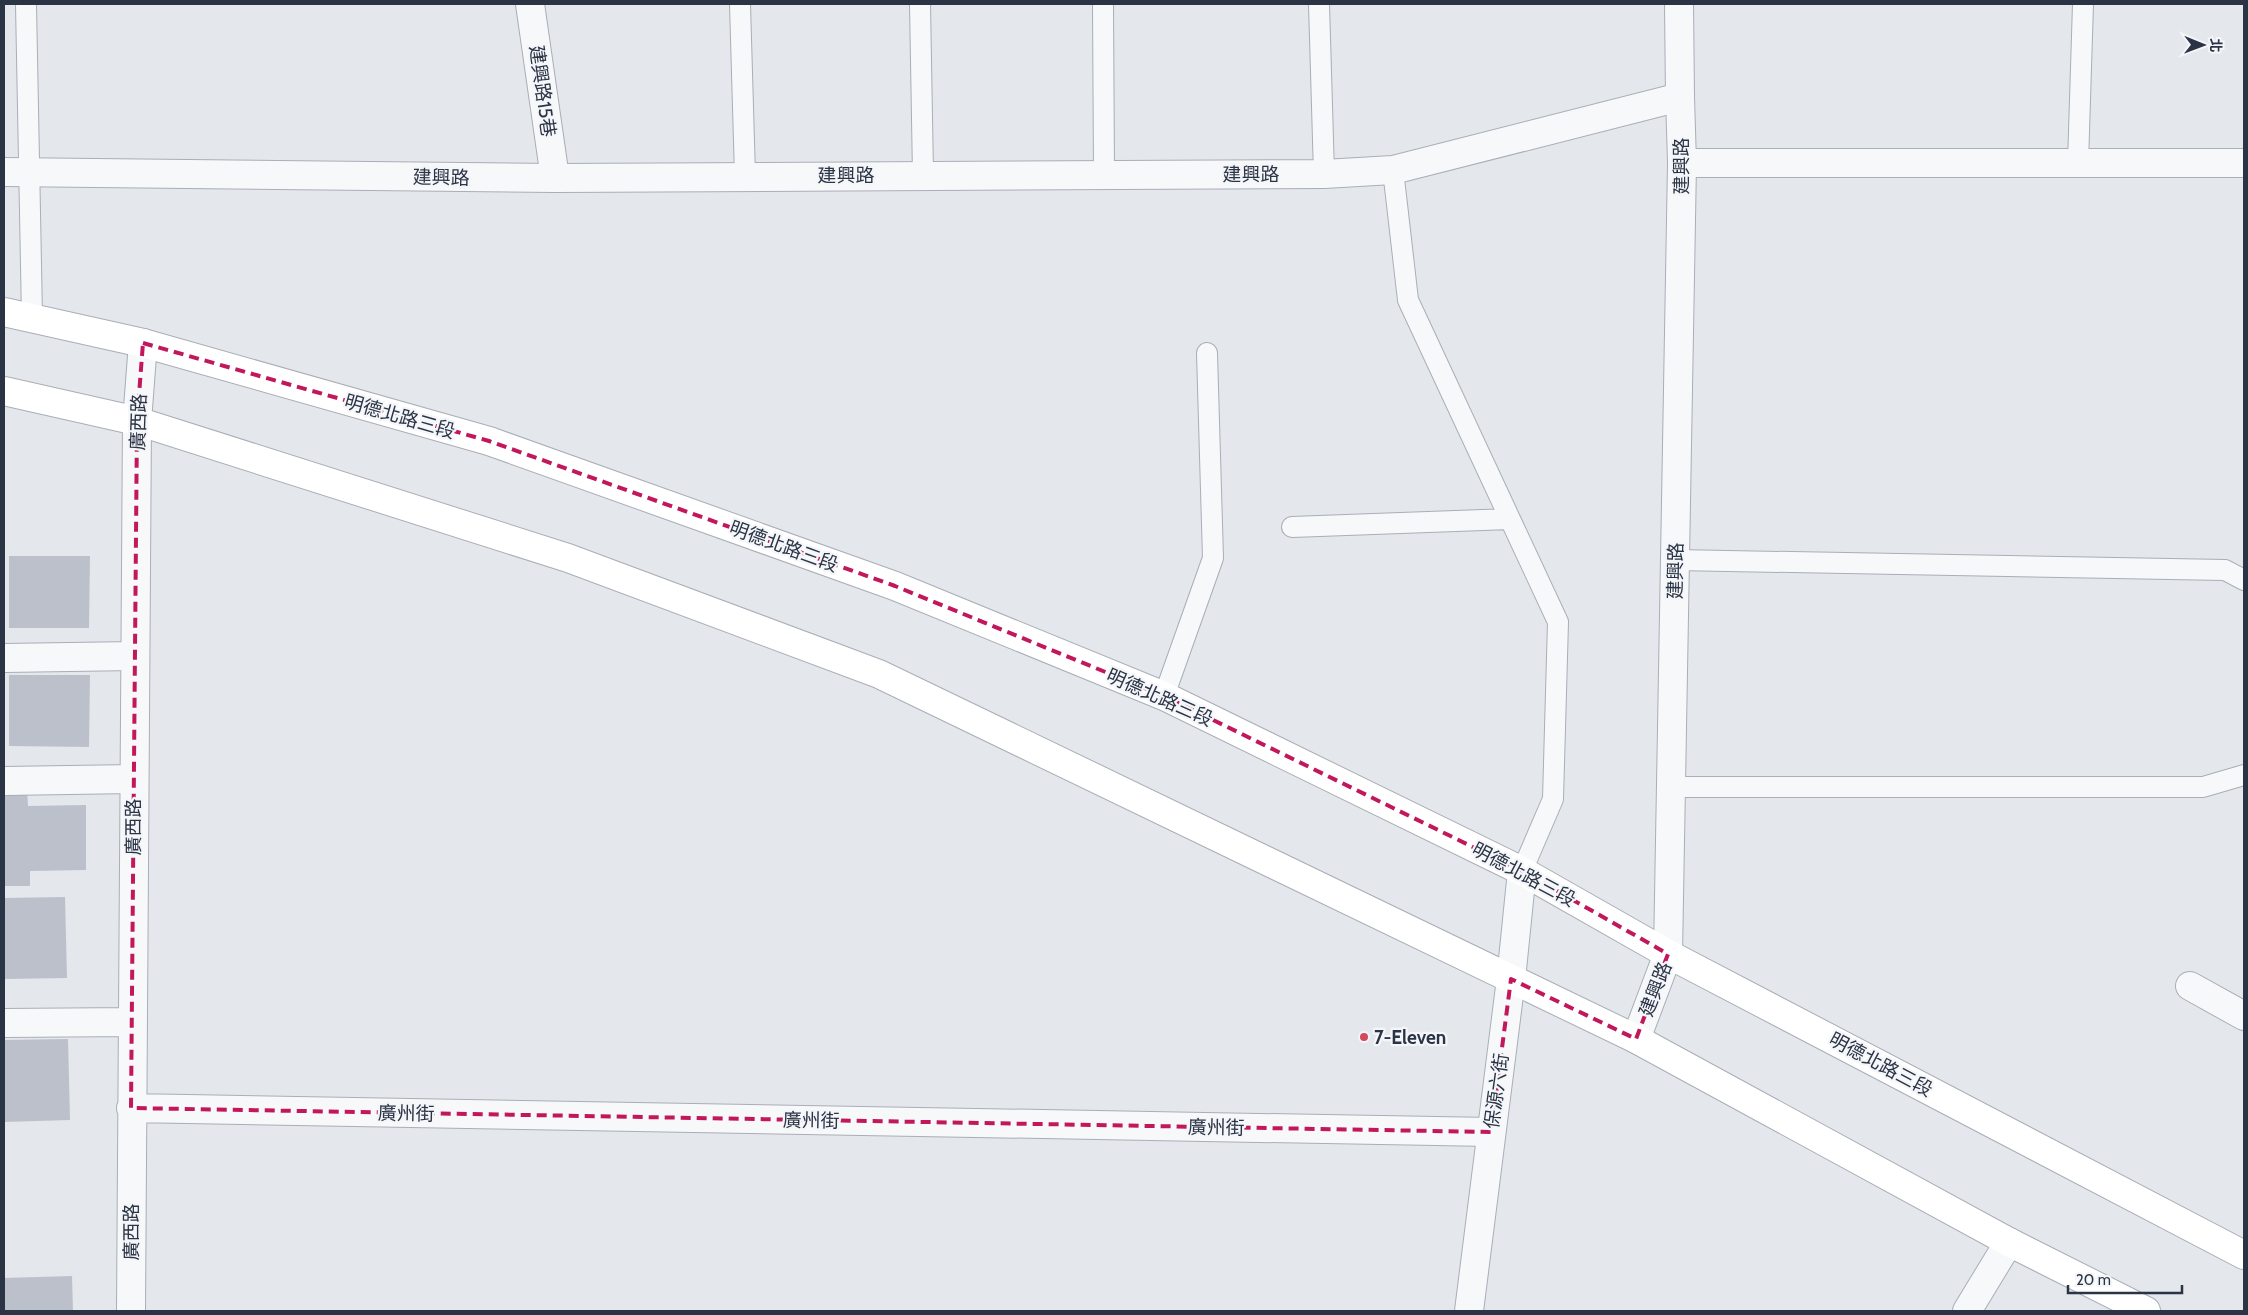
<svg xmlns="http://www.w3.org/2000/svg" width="2248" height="1315" font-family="Cabin,'Noto Sans TC',sans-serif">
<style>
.building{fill:#bbc0ca}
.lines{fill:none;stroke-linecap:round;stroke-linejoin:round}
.service-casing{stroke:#a9aeb7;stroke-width:22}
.minor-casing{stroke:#a9aeb7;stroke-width:30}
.tertiary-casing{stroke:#a9aeb7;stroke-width:30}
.secondary-casing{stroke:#a9aeb7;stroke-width:30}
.service{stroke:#f7f8fa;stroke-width:20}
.minor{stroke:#f7f8fa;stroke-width:28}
.tertiary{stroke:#f7f8fa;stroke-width:28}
.secondary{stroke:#fff;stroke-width:28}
.marked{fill:none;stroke:#c2185b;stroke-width:4;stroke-dasharray:10 6;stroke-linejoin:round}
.poi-dot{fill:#d1495b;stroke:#f4f6f9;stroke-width:2}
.labels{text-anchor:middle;stroke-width:4.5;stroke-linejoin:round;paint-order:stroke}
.street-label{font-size:19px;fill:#2b3445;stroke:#f4f6f9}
.poi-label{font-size:19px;font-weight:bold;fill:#2b3445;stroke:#f4f6f9;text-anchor:start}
</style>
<rect width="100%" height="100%" fill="#e4e7ec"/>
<path class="building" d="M9,556H90L89,628H9Z
M9,675H90L89,747L9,746Z
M4,789H27L28,806L86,805V870L30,871V886H4Z
M65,897L67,978L4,979V898Z
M68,1039L70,1120L4,1122V1040Z
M72,1276L73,1311H4V1278Z"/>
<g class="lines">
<g class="service-casing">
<path id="service" d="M26,4L32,317
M740,4L745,176
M920,4L923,175
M1103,4L1104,174
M1319,4L1324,174
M2078,163L2083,4
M1393,170L1408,300L1558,622L1553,799L1522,871
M1292,527L1510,519
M1675,560L2225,570L2244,580
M1164,696L1213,558L1207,353
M1671,787H2203L2244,775"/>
</g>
<g class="minor-casing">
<path id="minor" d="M530,4L555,178
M1682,163H2244
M4,658L135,656
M4,781L134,779
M2190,986L2244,1016
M4,1023L132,1022
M1636,1039L1668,954L1682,163L1680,97
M131,1108L1491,1132
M131,1311L137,421L143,343
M1469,1311L1511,979L1522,871
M1967,1311L2009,1242"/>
</g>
<g class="tertiary-casing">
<path id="tertiary" d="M4,172L555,178L1324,174L1393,170L1680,97L1679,4"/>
</g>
<g class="secondary-casing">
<path id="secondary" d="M4,312L143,343L489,441L895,586L1164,696L1522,871L1668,954L2244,1255
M4,391L137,421L568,558L879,674L1636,1039L2009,1242L2146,1311"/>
</g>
<use href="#service" class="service"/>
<use href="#minor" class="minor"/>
<use href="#tertiary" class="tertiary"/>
<use href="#secondary" class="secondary"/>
</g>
<path class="marked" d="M143,343L489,441L895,586L1164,696L1522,871L1668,954L1636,1039L1511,979L1491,1132L131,1108L137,421Z"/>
<circle class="poi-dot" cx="1364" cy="1037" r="5"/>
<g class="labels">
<g class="street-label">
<text transform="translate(543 91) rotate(82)" y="7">建興路15巷</text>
<text transform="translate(1681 166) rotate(-90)" y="7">建興路</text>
<text x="1251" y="181">建興路</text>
<text x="846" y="182">建興路</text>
<text transform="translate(441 177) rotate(1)" y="7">建興路</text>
<text transform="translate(400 416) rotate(16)" y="7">明德北路三段</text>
<text transform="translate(138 422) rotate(-88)" y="7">廣西路</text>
<text transform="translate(784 546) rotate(20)" y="7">明德北路三段</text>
<text transform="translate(1675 571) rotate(-89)" y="7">建興路</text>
<text transform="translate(1160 697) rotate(24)" y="7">明德北路三段</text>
<text transform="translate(133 827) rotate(-90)" y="7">廣西路</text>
<text transform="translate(1524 874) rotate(28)" y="7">明德北路三段</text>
<text transform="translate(1655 989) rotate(-69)" y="7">建興路</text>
<text transform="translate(1881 1064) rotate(28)" y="7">明德北路三段</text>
<text transform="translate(1496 1091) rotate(-82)" y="7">保源六街</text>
<text transform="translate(406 1113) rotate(1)" y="7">廣州街</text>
<text transform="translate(811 1120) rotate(1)" y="7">廣州街</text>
<text transform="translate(1216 1127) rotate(1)" y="7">廣州街</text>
<text transform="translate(131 1232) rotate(-90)" y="7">廣西路</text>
</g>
<g class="poi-label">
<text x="1374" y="1044">7-Eleven</text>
</g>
</g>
<rect width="2248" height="1315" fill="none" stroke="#2b3445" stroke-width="10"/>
<g transform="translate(2203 45) rotate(91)" stroke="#f4f6f9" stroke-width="4" paint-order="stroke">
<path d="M0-4L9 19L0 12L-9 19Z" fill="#2b3445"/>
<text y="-8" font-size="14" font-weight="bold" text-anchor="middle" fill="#2b3445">北</text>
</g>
<path d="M2068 1285v8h114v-8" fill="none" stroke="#2b3445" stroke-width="2.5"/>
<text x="2076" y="1285" font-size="15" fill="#2b3445" stroke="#f4f6f9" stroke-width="4" paint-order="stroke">20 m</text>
</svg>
